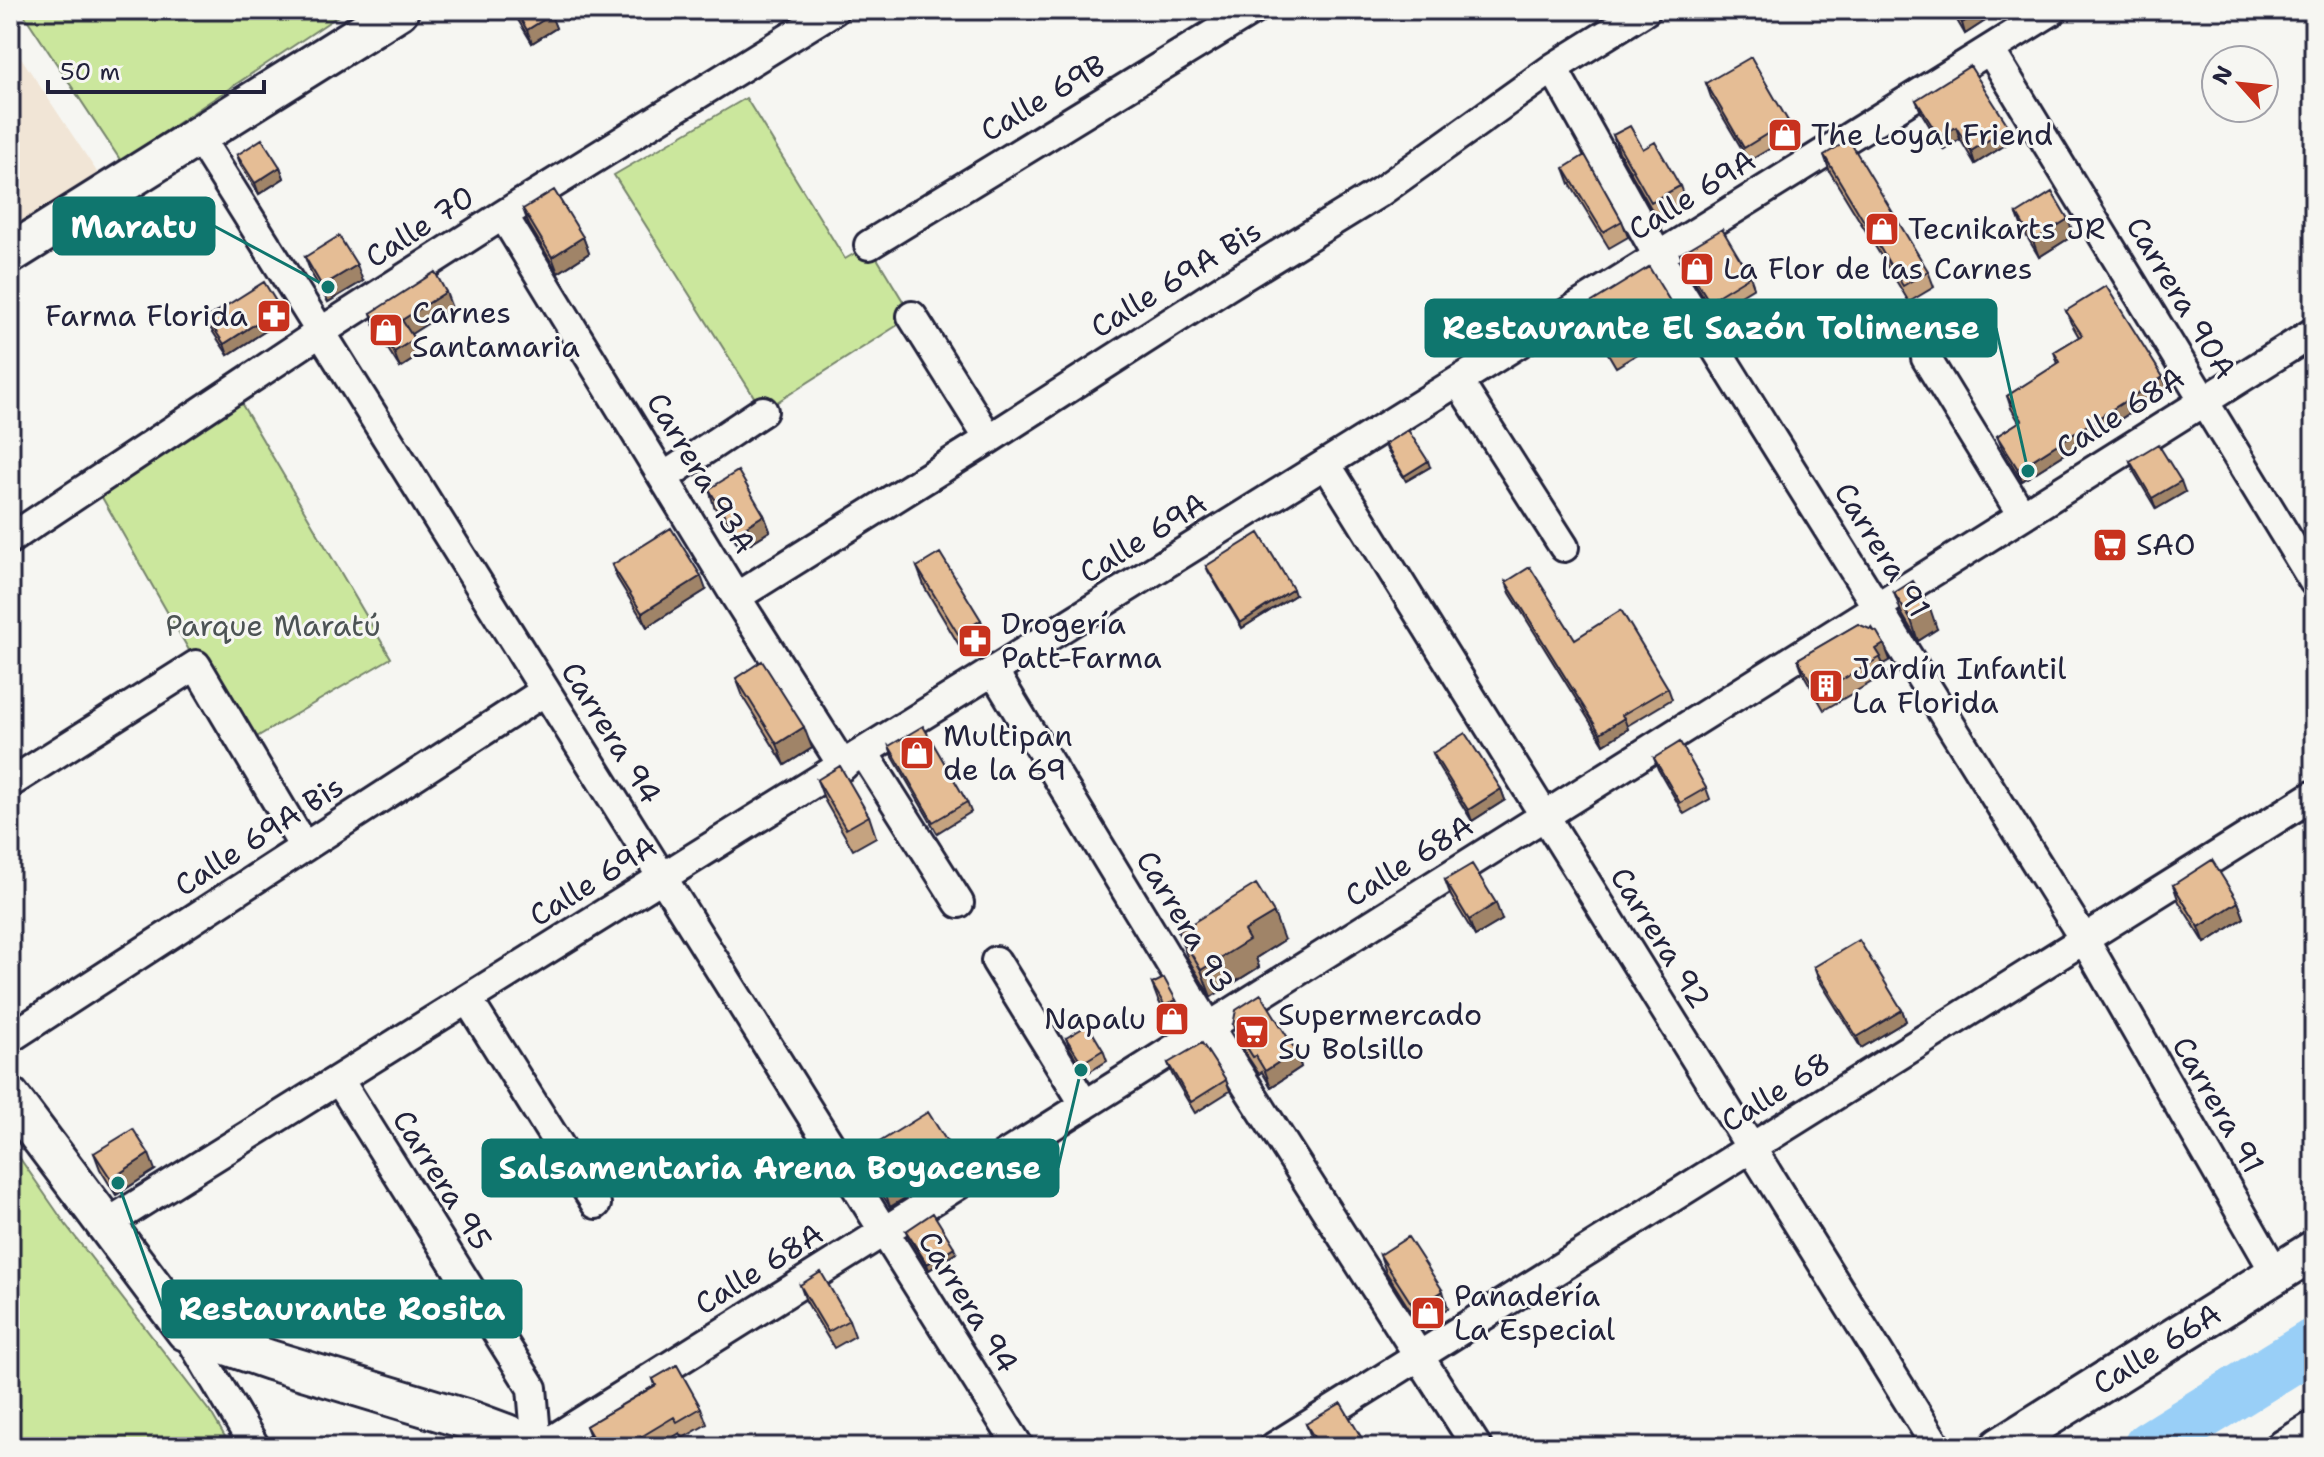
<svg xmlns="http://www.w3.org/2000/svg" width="2324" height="1457" font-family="'Shantell Sans',sans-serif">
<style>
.built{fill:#f1e5d6}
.green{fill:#cbe79d;stroke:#76846c;stroke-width:2}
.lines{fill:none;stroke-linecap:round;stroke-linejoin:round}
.river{stroke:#99cff7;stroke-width:52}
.street-casing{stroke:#22223b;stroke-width:34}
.secondary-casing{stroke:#22223b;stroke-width:44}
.street{stroke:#f6f6f2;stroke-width:28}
.secondary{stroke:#f6f6f2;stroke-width:38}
.wall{fill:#c5a380;stroke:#22223b;stroke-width:2}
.shaded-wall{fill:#a08468;stroke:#22223b;stroke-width:2}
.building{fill:#e5bd95;stroke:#22223b;stroke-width:2}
.labels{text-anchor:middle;stroke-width:6;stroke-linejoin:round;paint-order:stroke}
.street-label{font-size:30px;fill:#22223b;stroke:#f6f6f2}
.poi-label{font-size:30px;fill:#22223b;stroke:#f6f6f2;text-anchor:start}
.park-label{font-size:30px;fill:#4c5354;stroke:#f6f6f2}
.leader{fill:none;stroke:#0f766e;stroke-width:3}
.callout-dot{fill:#0f766e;stroke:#f6f6f2;stroke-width:3}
.callout{fill:#0f766e;stroke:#0f766e;stroke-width:3}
.callout-label{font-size:32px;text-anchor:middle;font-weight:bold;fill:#fff}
</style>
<rect width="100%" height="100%" fill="#f6f6f2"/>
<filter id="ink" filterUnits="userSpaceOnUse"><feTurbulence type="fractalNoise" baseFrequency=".0125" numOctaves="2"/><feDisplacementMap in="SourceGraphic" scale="16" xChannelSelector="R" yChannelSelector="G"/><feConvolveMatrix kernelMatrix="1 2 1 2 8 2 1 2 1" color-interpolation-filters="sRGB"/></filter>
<g filter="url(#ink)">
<path class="built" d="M10,41L99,175L10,234Z"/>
<path class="green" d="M21,10H347L121,161Z
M746,98L845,259L869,245L912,316L763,411L614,175Z
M234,391L391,658L243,745L95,485Z
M10,1144L66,1225L213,1416L231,1447H10Z"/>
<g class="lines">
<path class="river" d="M2149,1447L2314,1344"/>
<g class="street-casing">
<path id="street" d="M1990,50L2314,582
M1553,68L1658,256L2084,939L2276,1274
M198,136L1019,1447
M503,215L736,597L843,766
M869,245L1253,10
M912,316L989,439
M1926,358L2022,515
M1458,381L1564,547
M1326,464L1937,1447
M664,477L763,411
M10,539L319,333L503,215L834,10
M736,597L989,439L1226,287L1380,192L1553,68L1646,10
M994,672L1209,1027L1477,1447
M864,753L959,903
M10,783L196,665L304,847
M996,961L1085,1105
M468,1000L596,1204
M10,1038L545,691
M339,1080L532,1388L537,1447
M105,1225L2053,10
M186,1331L255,1447
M541,1447L2314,332
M1274,1447L2314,795
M2279,1447L2314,1425"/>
</g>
<g class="secondary-casing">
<path id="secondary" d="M10,254L399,10
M10,1097L186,1331L270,1360L472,1421L507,1434L533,1447
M2000,1447L2314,1250"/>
</g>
<use href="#street" class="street"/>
<use href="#secondary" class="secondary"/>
</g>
<path class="wall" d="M512,10H548L556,28L532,43Z
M1951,10H2002L1965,34Z
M1706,83L1788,121L1793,135L1749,161L1711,97Z
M1916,100L2009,127L2013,140L1975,164L1960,139L1944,150L1921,112Z
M1613,135L1643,149L1680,186L1686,202L1657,219L1619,152Z
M237,155L280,167L284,178L259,194L241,166Z
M1824,155L1928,271L1934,287L1909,302L1830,172Z
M1564,168L1622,221L1628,237L1609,248L1570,184Z
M523,209L583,237L589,253L558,273L529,225Z
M2017,214L2074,235L2039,257L2023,230Z
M1680,254L1750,276L1754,287L1713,312L1684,265Z
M305,257L363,281L328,302L311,273Z
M1584,307L1676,311L1682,327L1616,367L1590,323Z
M452,308L411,334L420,355L400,368L376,330L371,313Z
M2066,311L2163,377L2168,389L2022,481L2002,448L1997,436L2019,422L2011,408L2007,396L2058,364L2054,352L2079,337L2071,323Z
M207,318L284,319L228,355L211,329Z
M1385,444L1430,467L1406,481L1387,450Z
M2130,461L2185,492L2156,509L2134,472Z
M709,489L764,515L770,531L741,549L714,506Z
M612,565L706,590L647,627L617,578Z
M1206,566L1295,595L1242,628L1208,571Z
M917,567L981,620L988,641L965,655L925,588Z
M1506,582L1575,639L1668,688L1672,699L1627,726L1628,729L1604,744L1510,593Z
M1894,593L1937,629L1918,641L1902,614Z
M1858,624L1890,660L1883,664L1887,673L1824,710L1804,675L1798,659Z
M736,678L812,748L785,765L744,699Z
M889,746L967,802L971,812L937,833L893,757Z
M1433,753L1501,789L1505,800L1472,821L1437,764Z
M1654,758L1706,788L1710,799L1684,814L1658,769Z
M817,780L869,816L876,837L853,850L825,801Z
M1445,880L1502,920L1475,936L1451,896Z
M2173,885L2238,902L2244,918L2205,943L2179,902Z
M1178,932L1284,940L1256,958L1259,967L1211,997L1188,959Z
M1814,967L1902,1010L1906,1021L1861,1048L1818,978Z
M1152,984L1176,1000L1182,1016L1171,1022L1158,1000Z
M1233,1025L1296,1051L1301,1067L1271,1087L1262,1072L1259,1074L1238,1042Z
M1066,1038L1103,1050L1107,1061L1086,1074L1070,1049Z
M1168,1063L1226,1080L1230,1091L1195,1113L1172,1074Z
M94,1153L155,1170L116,1195L100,1169Z
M860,1154L954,1158L915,1183L918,1190L890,1207L865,1167Z
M906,1231L956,1253L929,1270L908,1236Z
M1380,1255L1448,1308L1420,1326L1386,1272Z
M800,1285L849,1320L855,1336L834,1348L806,1301Z
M653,1379L701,1408L707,1424L683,1438L680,1433L657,1447H594L586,1426L655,1385Z
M1306,1424L1367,1447H1315Z"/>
<path class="shaded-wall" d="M639,10H651L641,16Z
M1983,10H2002L1965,34L1962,23Z
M551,15L556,28L532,43L527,30Z
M1956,127L1960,139L1944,150L1939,137Z
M2009,127L2013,140L1975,164L1971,151Z
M280,167L284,178L259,194L255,183Z
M2068,219L2074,235L2039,257L2033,241Z
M583,237L589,253L558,273L552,257Z
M357,265L363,281L328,302L322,286Z
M446,292L452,308L408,336L402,320Z
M280,308L284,319L228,355L224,344Z
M414,339L420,355L400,368L394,352Z
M2163,377L2168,389L2022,481L2018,469Z
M1428,461L1430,467L1406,481L1404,476Z
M2181,481L2185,492L2156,509L2152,498Z
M764,515L770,531L741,549L735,533Z
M701,576L706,590L647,627L642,613Z
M1293,589L1295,595L1242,628L1240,623Z
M1930,608L1937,629L1918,641L1911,620Z
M1884,644L1890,660L1883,664L1876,649Z
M1624,718L1628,729L1604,744L1600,733Z
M804,727L812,748L785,765L777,744Z
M1501,789L1505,800L1472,821L1468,810Z
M2238,902L2244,918L2205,943L2199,927Z
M1496,903L1502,920L1475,936L1469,920Z
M1274,913L1284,940L1256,958L1259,967L1211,997L1201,970L1244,931Z
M1902,1010L1906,1021L1861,1048L1857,1037Z
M1296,1051L1301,1067L1271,1087L1265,1071Z
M949,1145L954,1158L915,1183L918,1190L890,1207L886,1194L909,1171Z
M149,1154L155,1170L116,1195L111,1179Z
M954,1247L956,1253L929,1270L927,1264Z
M1443,1291L1448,1308L1420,1326L1415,1309Z"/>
<path class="building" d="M515,10H548L551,15L527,30Z
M1953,10H1983L1962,23Z
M1751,57L1788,121L1744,148L1706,83Z
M1970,66L2009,127L1971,151L1956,127L1939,137L1916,100Z
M1630,126L1643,149L1655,142L1680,186L1651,202L1613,135Z
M262,139L280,167L255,183L237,155Z
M1849,140L1928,271L1903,286L1824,155Z
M1585,155L1622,221L1603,232L1564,168Z
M554,190L583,237L552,257L523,209Z
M2052,192L2068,219L2033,241L2017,214Z
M1722,229L1750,276L1709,301L1680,254Z
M339,236L357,265L322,286L305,257Z
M1649,267L1676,311L1611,351L1584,307Z
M435,272L446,292L402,320L414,339L394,352L371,313Z
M264,282L280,308L224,344L207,318Z
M2106,286L2163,377L2018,469L1997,436L2022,420L2007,396L2060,362L2054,352L2082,335L2066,311Z
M1408,430L1428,461L1404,476L1385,444Z
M2158,444L2181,481L2152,498L2130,461Z
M738,471L764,515L735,533L709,489Z
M671,528L701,576L642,613L612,565Z
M1259,533L1293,589L1240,623L1206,566Z
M940,553L981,620L958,634L917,567Z
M1530,567L1575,639L1621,610L1668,688L1622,715L1624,718L1600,733L1506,582Z
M1913,581L1930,608L1911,620L1894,593Z
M1858,624L1877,632L1884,644L1876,649L1881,657L1818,694L1798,659Z
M762,661L804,727L777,744L736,678Z
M923,726L967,802L933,822L889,746Z
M1465,733L1501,789L1468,810L1433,753Z
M1680,742L1706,788L1680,803L1654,758Z
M840,766L869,816L846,829L817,780Z
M2212,860L2238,902L2199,927L2173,885Z
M1472,864L1496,903L1469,920L1445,880Z
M1256,884L1274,913L1244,931L1249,940L1201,970L1178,932Z
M1859,940L1902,1010L1857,1037L1814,967Z
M1164,978L1176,1000L1165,1006L1152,984Z
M1261,994L1296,1051L1265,1071L1256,1056L1253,1057L1233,1025L1236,1010Z
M1088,1025L1103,1050L1082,1063L1066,1038Z
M1202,1043L1226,1080L1191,1102L1168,1063Z
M928,1112L949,1145L909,1171L913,1177L886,1194L860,1154Z
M133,1129L149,1154L111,1179L94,1153Z
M933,1213L954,1247L927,1264L906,1231Z
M1408,1237L1443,1291L1415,1309L1380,1255Z
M821,1272L849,1320L828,1332L800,1285Z
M677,1365L701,1408L677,1422L674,1417L624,1447H598L586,1426L656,1385L653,1379Z
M1341,1403L1367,1447H1320L1306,1424Z"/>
</g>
<defs>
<g id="shop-square" transform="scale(1.8)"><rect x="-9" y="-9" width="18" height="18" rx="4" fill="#c8321e" stroke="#f6f6f2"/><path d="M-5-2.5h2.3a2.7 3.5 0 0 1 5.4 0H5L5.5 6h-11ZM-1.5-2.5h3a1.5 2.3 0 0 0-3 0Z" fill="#fff"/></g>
<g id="pharmacy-square" transform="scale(1.8)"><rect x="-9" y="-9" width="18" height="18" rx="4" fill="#c8321e" stroke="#f6f6f2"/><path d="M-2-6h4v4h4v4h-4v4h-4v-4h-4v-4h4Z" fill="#fff"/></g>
<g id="supermarket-square" transform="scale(1.8)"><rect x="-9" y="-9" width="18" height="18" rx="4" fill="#c8321e" stroke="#f6f6f2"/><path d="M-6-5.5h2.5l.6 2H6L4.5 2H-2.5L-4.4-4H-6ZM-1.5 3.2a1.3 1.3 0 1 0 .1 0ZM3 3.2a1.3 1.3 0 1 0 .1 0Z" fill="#fff"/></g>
<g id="building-square" transform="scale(1.8)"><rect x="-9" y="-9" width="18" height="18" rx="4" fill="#c8321e" stroke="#f6f6f2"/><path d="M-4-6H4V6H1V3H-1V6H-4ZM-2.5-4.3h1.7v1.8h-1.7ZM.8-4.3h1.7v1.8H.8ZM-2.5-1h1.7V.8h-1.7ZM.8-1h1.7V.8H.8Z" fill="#fff"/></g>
</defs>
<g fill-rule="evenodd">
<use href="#shop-square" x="1785" y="135"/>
<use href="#shop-square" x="1882" y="229"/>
<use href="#shop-square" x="1697" y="269"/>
<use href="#pharmacy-square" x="274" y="316"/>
<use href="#shop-square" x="386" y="330"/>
<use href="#supermarket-square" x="2110" y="545"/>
<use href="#pharmacy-square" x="975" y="641"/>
<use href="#building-square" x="1826" y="686"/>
<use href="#shop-square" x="917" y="753"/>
<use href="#shop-square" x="1172" y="1019"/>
<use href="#supermarket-square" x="1252" y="1032"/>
<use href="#shop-square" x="1428" y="1313"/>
</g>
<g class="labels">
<g class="street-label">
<text transform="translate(1043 98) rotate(-31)" y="10">Calle 69B</text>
<text transform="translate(1692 195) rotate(-32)" y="10">Calle 69A</text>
<text transform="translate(420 227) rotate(-33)" y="10">Calle 70</text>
<text transform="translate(1176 279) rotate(-32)" y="10">Calle 69A Bis</text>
<text transform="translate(2181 298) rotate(59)" y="10">Carrera 90A</text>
<text transform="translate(2120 413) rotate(-32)" y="10">Calle 68A</text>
<text transform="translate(701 473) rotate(59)" y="10">Carrera 93A</text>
<text transform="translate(1143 538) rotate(-32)" y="10">Calle 69A</text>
<text transform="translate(1882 550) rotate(58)" y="10">Carrera 91</text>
<text transform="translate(611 733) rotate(58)" y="10">Carrera 94</text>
<text transform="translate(259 836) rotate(-33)" y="10">Calle 69A Bis</text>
<text transform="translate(1409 861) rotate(-32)" y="10">Calle 68A</text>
<text transform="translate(593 881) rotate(-32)" y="10">Calle 69A</text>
<text transform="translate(1185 922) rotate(59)" y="10">Carrera 93</text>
<text transform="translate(1660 938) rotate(58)" y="10">Carrera 92</text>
<text transform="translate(1776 1092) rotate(-32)" y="10">Calle 68</text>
<text transform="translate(2218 1105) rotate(60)" y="10">Carrera 91</text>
<text transform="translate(442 1180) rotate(58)" y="10">Carrera 95</text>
<text transform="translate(759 1269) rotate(-32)" y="10">Calle 68A</text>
<text transform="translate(968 1302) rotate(58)" y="10">Carrera 94</text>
<text transform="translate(2157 1349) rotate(-32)" y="10">Calle 66A</text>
</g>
<g class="poi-label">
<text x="1811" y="145">The Loyal Friend</text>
<text x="1908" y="239">Tecnikarts JR</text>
<text x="1723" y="279">La Flor de las Carnes</text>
<text x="412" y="323">Carnes<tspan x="412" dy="34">Santamaria</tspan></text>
<text x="248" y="326" text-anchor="end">Farma Florida</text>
<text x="2136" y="555">SAO</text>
<text x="1001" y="634">Drogería<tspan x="1001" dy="34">Patt-Farma</tspan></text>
<text x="1852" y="679">Jardín Infantil<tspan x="1852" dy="34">La Florida</tspan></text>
<text x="943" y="746">Multipan<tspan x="943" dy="34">de la 69</tspan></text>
<text x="1278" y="1025">Supermercado<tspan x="1278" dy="34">Su Bolsillo</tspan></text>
<text x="1146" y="1029" text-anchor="end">Napalu</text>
<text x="1454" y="1306">Panadería<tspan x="1454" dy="34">La Especial</tspan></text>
</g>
<g class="park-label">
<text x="273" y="636">Parque Maratú</text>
</g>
</g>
<path class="leader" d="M328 287L214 226M2028 471L1996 328M1081 1070L1058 1168M118 1183L163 1309"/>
<g class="callout-dot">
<circle cx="328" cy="287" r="8"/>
<circle cx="2028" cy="471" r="8"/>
<circle cx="1081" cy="1070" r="8"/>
<circle cx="118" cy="1183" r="8"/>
</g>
<g class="callout">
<rect x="54" y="198" width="160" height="56" rx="8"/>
<rect x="1426" y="300" width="570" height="56" rx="8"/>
<rect x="483" y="1140" width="575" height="56" rx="8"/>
<rect x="163" y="1281" width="358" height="56" rx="8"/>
</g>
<g class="callout-label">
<text x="134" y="238">Maratu</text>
<text x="1711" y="339">Restaurante El Sazón Tolimense</text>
<text x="770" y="1179">Salsamentaria Arena Boyacense</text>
<text x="342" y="1320">Restaurante Rosita</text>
</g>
<rect width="2324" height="1457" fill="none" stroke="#f6f6f2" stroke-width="40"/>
<rect x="20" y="20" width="2284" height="1417" fill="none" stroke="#22223b" stroke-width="3" filter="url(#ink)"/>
<g transform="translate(2240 84) rotate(297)"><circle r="38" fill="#f6f6f2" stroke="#a1a1a9" stroke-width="2"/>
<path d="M0-6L14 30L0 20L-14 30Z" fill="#c8321e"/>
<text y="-12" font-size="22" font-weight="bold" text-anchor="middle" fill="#22223b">N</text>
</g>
<path d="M48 80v12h216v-12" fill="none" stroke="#22223b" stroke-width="4"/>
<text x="60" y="80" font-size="24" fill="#22223b" stroke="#f6f6f2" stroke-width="6" paint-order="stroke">50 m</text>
</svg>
